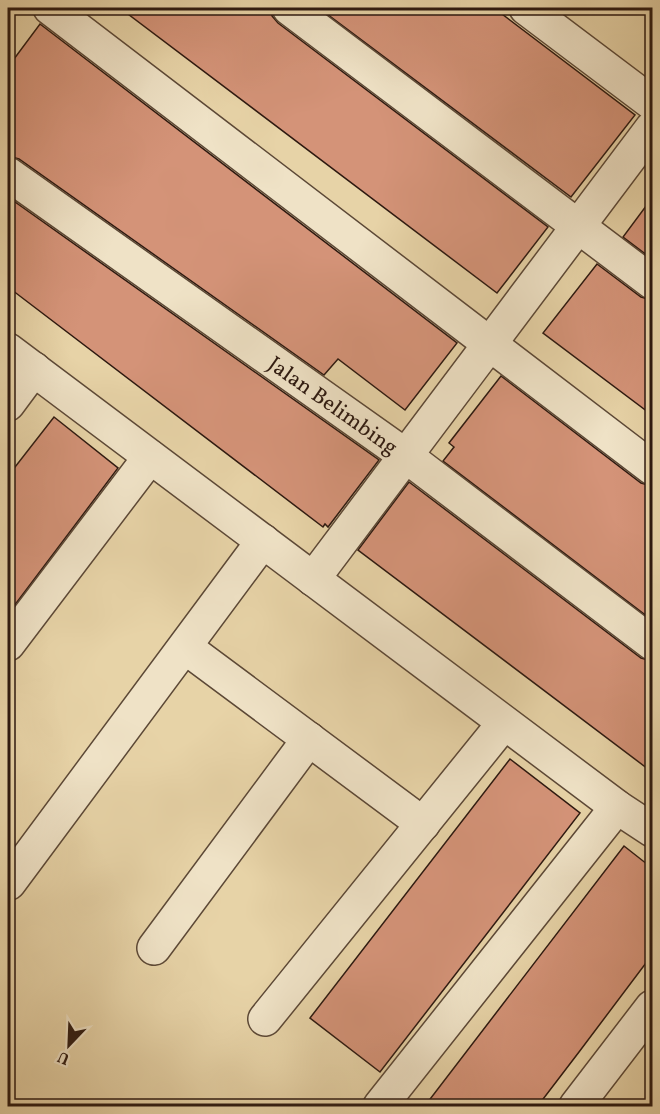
<svg xmlns="http://www.w3.org/2000/svg" width="660" height="1114" font-family="Vollkorn,serif">
<style>
.building{fill:#d49378;stroke:#2d1910;stroke-width:1.5}
.lines{fill:none;stroke-linecap:round;stroke-linejoin:round}
.minor-casing{stroke:#5c4836;stroke-width:36}
.minor{stroke:#efe2c6;stroke-width:33}
.labels{text-anchor:middle;stroke-width:4.5;stroke-linejoin:round;paint-order:stroke}
.street-label{font-size:22px;fill:#2d1910;stroke:#efe2c6}
</style>
<rect width="100%" height="100%" fill="#e7d3a7"/>
<filter id="stains"><feTurbulence type="fractalNoise" baseFrequency=".00333" numOctaves="4"/><feColorMatrix values="0 0 0 0 .2 0 0 0 0 .09 0 0 0 0 .02 0 0 0 .5 -.17"/></filter>
<radialGradient id="worn" r=".72"><stop offset=".6" stop-color="#630" stop-opacity="0"/><stop offset="1" stop-color="#630" stop-opacity=".3"/></radialGradient>
<path class="building" d="M120,8H271L272,16L278,23L548,227L497,293Z
M319,8H494L635,115L571,197Z
M40,24L457,343L405,410L338,359L324,375L19,159L8,156V67Z
M8,197L379,460L328,527L325,524L323,527L8,287Z
M652,198V259L623,237Z
M597,264L641,297L652,300V415L543,333Z
M501,376L641,483L652,486V620L443,461L454,447L449,443Z
M54,417L118,468L8,614V476Z
M409,482L641,658L652,661V772L358,550Z
M510,759L580,813L380,1072L310,1018Z
M624,846L652,868V955L579,1052L537,1107H424Z"/>
<g class="lines">
<g class="minor-casing">
<g id="minor">
<path d="M50,8L652,468"/>
<path d="M289,8L652,282"/>
<path d="M526,8L652,103"/>
<path id="s1" d="M8,174L406,456L652,643"/>
<path d="M8,350L617,807L652,830"/>
<path d="M8,404L34,369"/>
<path d="M313,579L652,128"/>
<path d="M8,644L150,457"/>
<path d="M185,647L423,824"/>
<path d="M9,883L263,541"/>
<path d="M154,948L309,739"/>
<path d="M265,1019L504,723"/>
<path d="M380,1106L617,807"/>
<path d="M576,1106L652,1007"/>
</g>
</g>
<use href="#minor" class="minor"/>
</g>
<g class="labels">
<g class="street-label">
<text dy="8" stroke="none"><textPath href="#s1" startOffset="399">Jalan Belimbing</textPath></text>
</g>
</g>
<rect width="660" height="1114" fill="none" stroke="#e7d3a7" stroke-width="30"/>
<rect x="9" y="9" width="642" height="1096" fill="none" stroke="#2d1910" stroke-width="3"/>
<rect x="15" y="15" width="630" height="1084" fill="none" stroke="#2d1910" stroke-width="1.5"/>
<g transform="translate(69 1045) rotate(203)" stroke="#efe2c6" stroke-width="4.5" paint-order="stroke">
<path d="M0-4.5L10 22L0 15L-10 22Z" fill="#2d1910"/>
<text y="-9" font-size="16" font-weight="bold" text-anchor="middle" fill="#2d1910">U</text>
</g>
<rect width="100%" height="100%" filter="url(#stains)"/>
<rect width="100%" height="100%" fill="url(#worn)"/>
</svg>
